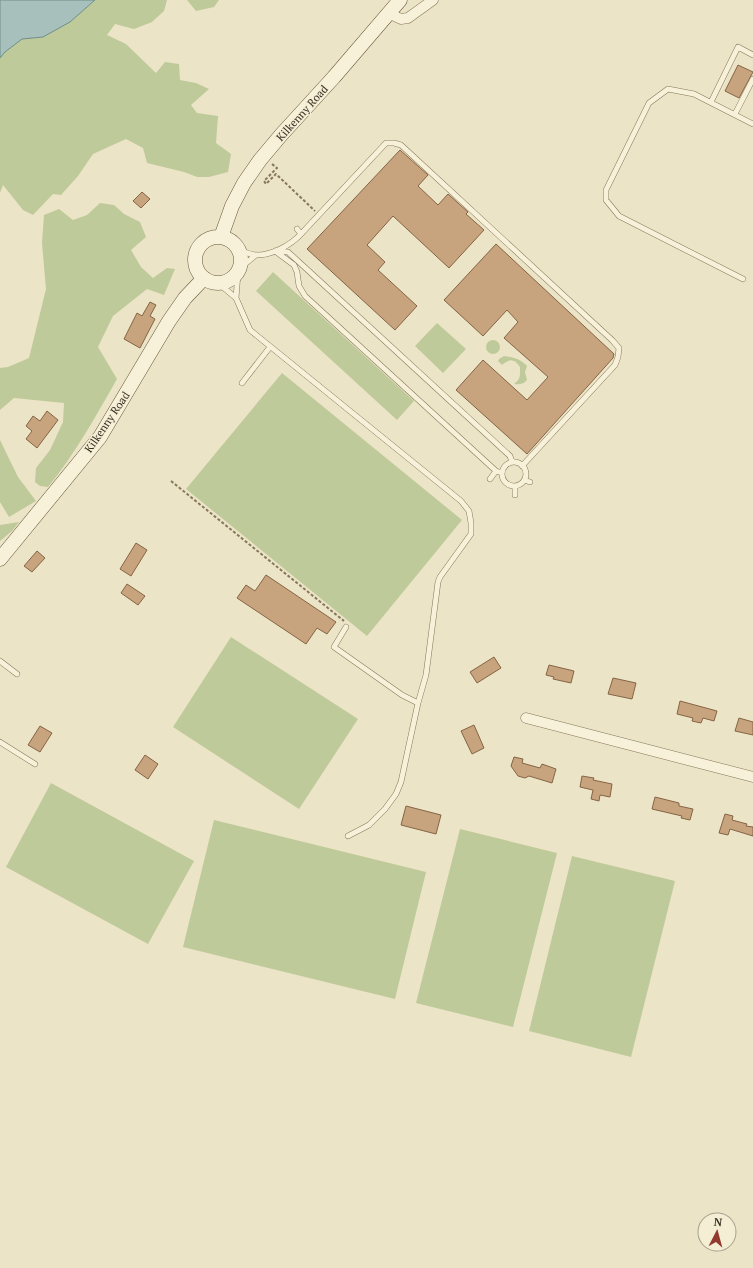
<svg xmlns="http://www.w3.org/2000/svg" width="753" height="1268" font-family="'PT Serif',serif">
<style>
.green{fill:#bfca9a}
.water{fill:#a7c0bb;stroke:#6e8e89}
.building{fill:#c8a47e;stroke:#846444}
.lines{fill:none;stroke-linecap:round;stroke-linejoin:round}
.service-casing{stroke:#86775d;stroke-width:6}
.minor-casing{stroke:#86775d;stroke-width:11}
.secondary-casing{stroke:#685840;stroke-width:15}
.path{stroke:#86775d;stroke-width:2;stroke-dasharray:3 2;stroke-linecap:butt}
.service{stroke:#f7f1d9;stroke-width:5}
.minor{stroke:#f7f1d9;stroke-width:10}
.secondary{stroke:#f7f1d9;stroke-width:14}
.labels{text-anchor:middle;stroke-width:3;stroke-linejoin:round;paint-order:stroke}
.street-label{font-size:11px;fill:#372d20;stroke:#f4eed5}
</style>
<rect width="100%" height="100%" fill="#ece4c6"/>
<path class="green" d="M95,0H167L164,11L152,22L134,29L115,24L107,35L126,44L156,73L165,62L179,64L180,80L196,83L209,89L191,105L197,113L218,116L216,143L231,154L228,172L209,177H197L184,172L147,163L143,148L126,139L93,154L78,176L61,195L53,194L33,215L23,210L3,185L0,193V58L5,52L22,39L43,37L70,22Z
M187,0H219L214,7L196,11Z
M100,203L114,205L124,214L140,222L146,237L131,250L141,267L153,278L167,268L175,269L164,295L147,289L113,316L98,347L117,379C96,416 75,454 48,487L40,486L35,482L36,468L50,450L63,422L64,403L14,398L0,410V368L8,367L29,358L46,289L42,243L44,215L59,209L73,220L87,215Z
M273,272L414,401L397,420L256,291Z
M437,323L466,349L443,373L415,346Z
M486 347a7 7 0 1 1 14 0a7 7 0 1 1-14 0Z
M504,356C513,357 521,359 527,366L525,372L527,380C524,384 519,385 514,384C521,379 520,375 520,367C514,358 509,359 502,365L498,361L499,359Z
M282,373L462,520L367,636L186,489Z
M0,440L18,477L36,501L9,517L0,502Z
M19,522L12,531L0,541V525Z
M231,637L358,719L299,809L173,727Z
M51,783L194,861L148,944L6,867Z
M214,820L426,872L395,999L183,947Z
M460,829L557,853L513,1027L416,1003Z
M572,856L675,881L631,1057L529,1031Z"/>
<path class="water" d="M0,0H95L70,22L43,37L22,39L5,52L0,58Z"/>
<path class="building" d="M738,65L753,72L739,98L725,91Z
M400,150L428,175L418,186L438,205L448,194L468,212L466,214L484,230L449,268L393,216L367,245L385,262L378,270L417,306L395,330L307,249Z
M142,192L150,199L141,208L133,201Z
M496,244L614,354L613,358L527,454L456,390L483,360L527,400L548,377L504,338L518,322L507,310L483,336L444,300Z
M150,302L156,305L150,316L155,319L140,348L124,339L137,313L142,316Z
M47,411L58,420L37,448L26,439L32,431L26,426L33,416L40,421Z
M136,543L147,550L131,576L120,569Z
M37,551L45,558L32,572L24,566Z
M266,575L336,622L327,634L317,628L306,644L237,598L246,585L255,591Z
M127,584L145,596L138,605L121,593Z
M494,657L501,668L477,683L470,672Z
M549,665L574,671L571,683L553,679L554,677L546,675Z
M613,678L636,683L632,699L608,694Z
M680,701L717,711L714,721L703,718L701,723L692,721L693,718L677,714Z
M739,718L753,722V735L735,731Z
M474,725L484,748L472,754L461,731Z
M40,726L52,733L40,752L28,745Z
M145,755L158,764L148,779L135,770Z
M514,757L523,759L522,763L540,768L542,764L556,769L552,783L529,776L525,778L518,776L511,766Z
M582,776L594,778L593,780L612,784L610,797L600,795L599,801L591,799L593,790L580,787Z
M655,797L679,803V806L693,809L690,820L681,818L682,816L652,809Z
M406,806L441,815L436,834L401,825Z
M725,814L733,816L732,820L747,824L746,826L753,827V836L730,829L728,835L719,833Z"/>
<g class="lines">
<g class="service-casing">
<path id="service" d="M711,102L738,47L753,55
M735,114L753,79
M301,234L386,143H394L401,145L612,340L619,348L618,357L615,365L522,466
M240,251C245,252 250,254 255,255C271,256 291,245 301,234L297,229
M275,251L294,265L297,272L299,286L305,296L496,471L502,473
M276,251L288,252L299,262L510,456L512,462
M240,268L256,255
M238,273L236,298L250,330L461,501L469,511L471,523V534L440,577L438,582L426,675L418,703L401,782L396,794L385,809L369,825L348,836
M743,279L619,216L606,200V190L649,103L668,89L694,94L753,124
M218,283L236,298
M242,383L270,347
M502 474a12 12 0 1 1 24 0a12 12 0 1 1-24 0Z
M490,479L496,471
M524,480L530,482
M515,486V495
M346,627L334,647L402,695L418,703
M0,661L17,674
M0,742L35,764"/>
</g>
<g class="minor-casing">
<path id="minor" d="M388,13L401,19L408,18L433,0
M526,718L753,777"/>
</g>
<g class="secondary-casing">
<path id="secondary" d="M221,237L232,206L244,183L260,160L281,135L334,77L400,0
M195 260a23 23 0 1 1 46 0a23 23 0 1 1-46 0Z
M0,559L100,437L169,321L185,298L204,278"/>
</g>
<path class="path" d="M272,164L277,168L264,181L266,184L276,174L315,211
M171,481L344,621"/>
<use href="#service" class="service"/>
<use href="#minor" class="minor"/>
<use href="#secondary" class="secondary"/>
</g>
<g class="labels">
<g class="street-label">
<text transform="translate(302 113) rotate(-48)" y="4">Kilkenny Road</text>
<text transform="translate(107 422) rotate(-56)" y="4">Kilkenny Road</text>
</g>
</g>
<g transform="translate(717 1232) rotate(6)"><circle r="19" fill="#f4eed5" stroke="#a8a18d"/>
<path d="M0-3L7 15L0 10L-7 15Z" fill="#923930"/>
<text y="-6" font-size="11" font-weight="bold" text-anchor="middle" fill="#372d20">N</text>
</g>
</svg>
